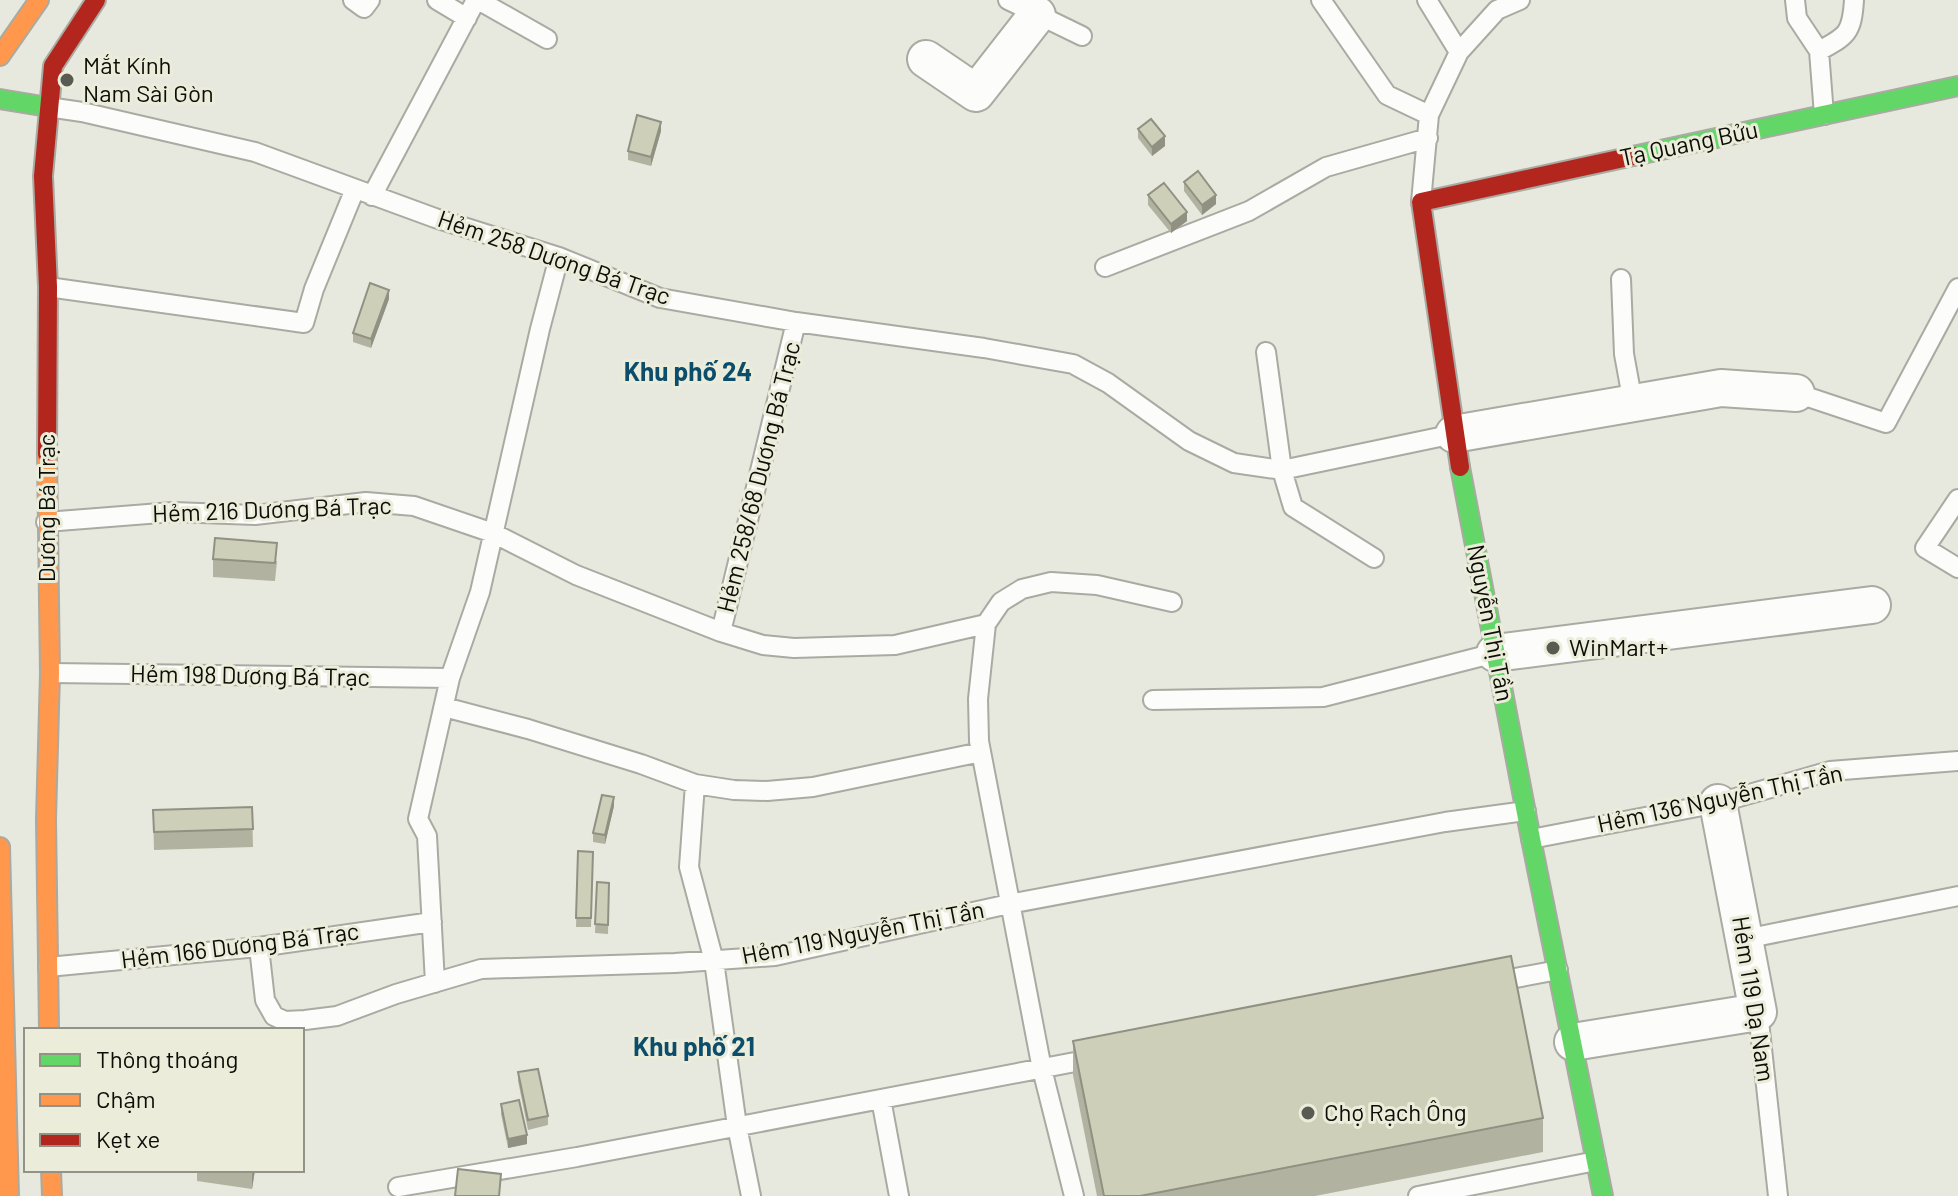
<svg xmlns="http://www.w3.org/2000/svg" width="1958" height="1196" font-family="Barlow,sans-serif">
<style>
.lines{fill:none;stroke-linecap:round;stroke-linejoin:round}
.lane-casing{stroke:#a9aaa2;stroke-width:22}
.street-casing{stroke:#a9aaa2;stroke-width:40}
.fast-casing{stroke:#a9aaa2;stroke-width:22}
.slow-casing{stroke:#a9aaa2;stroke-width:22}
.jam-casing{stroke:#a9aaa2;stroke-width:22}
.lane{stroke:#fcfcfa;stroke-width:18}
.street{stroke:#fcfcfa;stroke-width:36}
.fast{stroke:#63d668;stroke-width:18}
.slow{stroke:#ff974d;stroke-width:18}
.jam{stroke:#b3261e;stroke-width:18}
.wall{fill:#b1b29f}
.shaded-wall{fill:#909182}
.building{fill:#cecfb9;stroke:#909182;stroke-width:2}
.poi-dot{fill:#595a52;stroke:#ebedda;stroke-width:3}
.labels{text-anchor:middle;stroke-width:6;stroke-linejoin:round;paint-order:stroke}
.poi-label{font-size:24px;fill:#0c0d07;stroke:#ebedda;text-anchor:start}
.street-label{font-size:24px;fill:#0c0d07;stroke:#ebedda}
.neighbourhood-label{font-size:26px;font-weight:bold;fill:#0c4d6c;stroke:#ebedda}
</style>
<rect width="100%" height="100%" fill="#e8e9de"/>
<g class="lines">
<g class="lane-casing">
<path id="lane" d="M353,0L364,8L370,0
M437,0L467,18
M478,0L547,39
M1008,0L1082,36
M1321,0L1387,95L1429,115
M1427,0L1459,52
M1795,0L1797,18L1819,51
M48,107L82,112L255,152L435,218L559,257L660,298L796,322L984,348L1073,364L1108,383L1189,441L1234,463L1282,470L1454,434
M1824,115L1819,51C1847,36 1852,33 1854,0
M372,196L476,0
M1421,202L1429,115L1459,52L1497,10L1520,0
M1105,267L1249,211L1326,167L1428,138
M1621,279L1624,354L1633,403
M48,287L304,323L314,289L355,189
M1266,352L1282,470L1293,507L1374,558
M1796,393L1886,423L1958,288
M1958,499L1925,548L1958,568
M46,522L173,512L255,515L366,502L414,506L493,533L576,575L721,632L763,645L794,648L895,645L986,624
M721,632L796,322
M50,673L450,678
M1153,700L1323,697L1495,653
M444,707L528,729L641,764L695,784L734,790L767,791L813,787L981,752
M695,784L689,867L714,961L737,1126L751,1196
M1531,839L1718,803L1830,771L1958,761
M1745,939L1958,896
M259,947L265,1000L274,1016L285,1021L305,1020L337,1016L396,994L481,969L675,963L775,956L1009,904L1445,822L1526,811
M48,967L259,947L432,922
M1494,982L1558,970
M435,983L427,836L418,819L450,678L480,592L540,329L559,257
M1758,1012L1778,1196
M881,1099L899,1196
M398,1187L577,1157L1096,1058
M1074,1196L1042,1069L979,741L978,699L986,624L1001,602L1022,589L1051,582L1097,585L1172,602
M1418,1196L1596,1161"/>
</g>
<g class="street-casing">
<path id="street" d="M926,59L976,93L1037,15
M1454,434L1721,388L1796,393
M1495,653L1872,605
M1573,1042L1758,1012L1718,803"/>
</g>
<g class="fast-casing">
<path id="fast" d="M0,99L48,107
M1633,156L1958,86
M1460,467L1531,839L1603,1196"/>
</g>
<g class="slow-casing">
<path id="slow" d="M0,56L39,0
M47,454L50,673L46,819L49,1030
M0,847L9,1196
M51,1170L52,1196"/>
</g>
<g class="jam-casing">
<path id="jam" d="M47,454L48,287L43,176L53,66L96,0
M1460,467L1421,202L1633,156"/>
</g>
<use href="#lane" class="lane"/>
<use href="#street" class="street"/>
<use href="#fast" class="fast"/>
<use href="#slow" class="slow"/>
<use href="#jam" class="jam"/>
</g>
<path class="wall" d="M1138,129L1165,146L1152,156L1138,138Z
M661,131L651,166L628,160V151Z
M1184,182L1216,204L1202,215L1184,191Z
M1148,195L1187,221L1171,233L1148,205Z
M389,299L371,348L353,342V333Z
M213,559L277,561L275,581L213,577Z
M614,806L605,844L593,842V833Z
M252,807L253,847L154,850L153,810Z
M578,851L593,852L591,927H576Z
M597,882L609,883L608,934L595,933Z
M1073,1041L1543,1118V1152L1315,1196H1097L1073,1075Z
M518,1072L548,1116V1125L528,1130L518,1081Z
M501,1104L527,1144L508,1148L501,1114Z
M197,1170H255L252,1189L197,1181Z"/>
<path class="shaded-wall" d="M661,122V131L651,166V157Z
M1165,136V146L1152,156V147Z
M1216,195V204L1202,215V205Z
M1187,212V221L1171,233V224Z
M389,290V299L371,348V339Z
M614,797V806L605,844V835Z
M527,1135V1144L508,1148V1139Z
M252,1170H255L252,1189Z"/>
<path class="building" d="M637,115L661,122L651,157L628,151Z
M1151,119L1165,136L1152,147L1138,129Z
M1198,171L1216,195L1202,205L1184,182Z
M1164,183L1187,212L1171,224L1148,195Z
M370,283L389,290L371,339L353,333Z
M215,538L277,543L275,563L213,559Z
M602,795L614,797L605,835L593,833Z
M252,807L253,829L154,832L153,810Z
M578,851L593,852L591,918H576Z
M597,882L609,883L608,925L595,924Z
M1511,956L1543,1118L1140,1196H1104L1073,1041Z
M538,1069L548,1116L528,1120L518,1072Z
M519,1100L527,1135L508,1139L501,1104Z
M458,1169L501,1174L499,1196H455Z"/>
<g class="poi-dot">
<circle cx="67" cy="80" r="8"/>
<circle cx="1553" cy="648" r="8"/>
<circle cx="1308" cy="1113" r="8"/>
</g>
<g class="labels">
<g class="poi-label">
<text x="83" y="74">Mắt Kính<tspan x="83" dy="28">Nam Sài Gòn</tspan></text>
<text x="1569" y="656">WinMart+</text>
<text x="1324" y="1121">Chợ Rạch Ông</text>
</g>
<g class="street-label">
<text transform="translate(1689 144) rotate(-12)" y="8">Tạ Quang Bửu</text>
<text transform="translate(554 258) rotate(19)" y="8">Hẻm 258 Dương Bá Trạc</text>
<text transform="translate(759 477) rotate(-76)" y="8">Hẻm 258/68 Dương Bá Trạc</text>
<text transform="translate(47 508) rotate(-90)" y="8">Dương Bá Trạc</text>
<text transform="translate(272 510) rotate(-2)" y="8">Hẻm 216 Dương Bá Trạc</text>
<text transform="translate(1490 623) rotate(79)" y="8">Nguyễn Thị Tần</text>
<text transform="translate(250 676) rotate(1)" y="8">Hẻm 198 Dương Bá Trạc</text>
<text transform="translate(1720 799) rotate(-12)" y="8">Hẻm 136 Nguyễn Thị Tần</text>
<text transform="translate(863 933) rotate(-11)" y="8">Hẻm 119 Nguyễn Thị Tần</text>
<text transform="translate(240 946) rotate(-7)" y="8">Hẻm 166 Dương Bá Trạc</text>
<text transform="translate(1753 999) rotate(81)" y="8">Hẻm 119 Dạ Nam</text>
</g>
<g class="neighbourhood-label">
<text x="688" y="381">Khu phố 24</text>
<text x="694" y="1056">Khu phố 21</text>
</g>
</g>
<rect x="24" y="1028" width="280" height="144" fill="#ebedda" stroke="#929386" stroke-width="2"/>
<rect x="40" y="1054" width="40" height="12" fill="#63d668" stroke="#929386" stroke-width="2"/>
<text x="96" y="1068" font-size="24" fill="#0c0d07">Thông thoáng</text>
<rect x="40" y="1094" width="40" height="12" fill="#ff974d" stroke="#929386" stroke-width="2"/>
<text x="96" y="1108" font-size="24" fill="#0c0d07">Chậm</text>
<rect x="40" y="1134" width="40" height="12" fill="#b3261e" stroke="#929386" stroke-width="2"/>
<text x="96" y="1148" font-size="24" fill="#0c0d07">Kẹt xe</text>
</svg>
